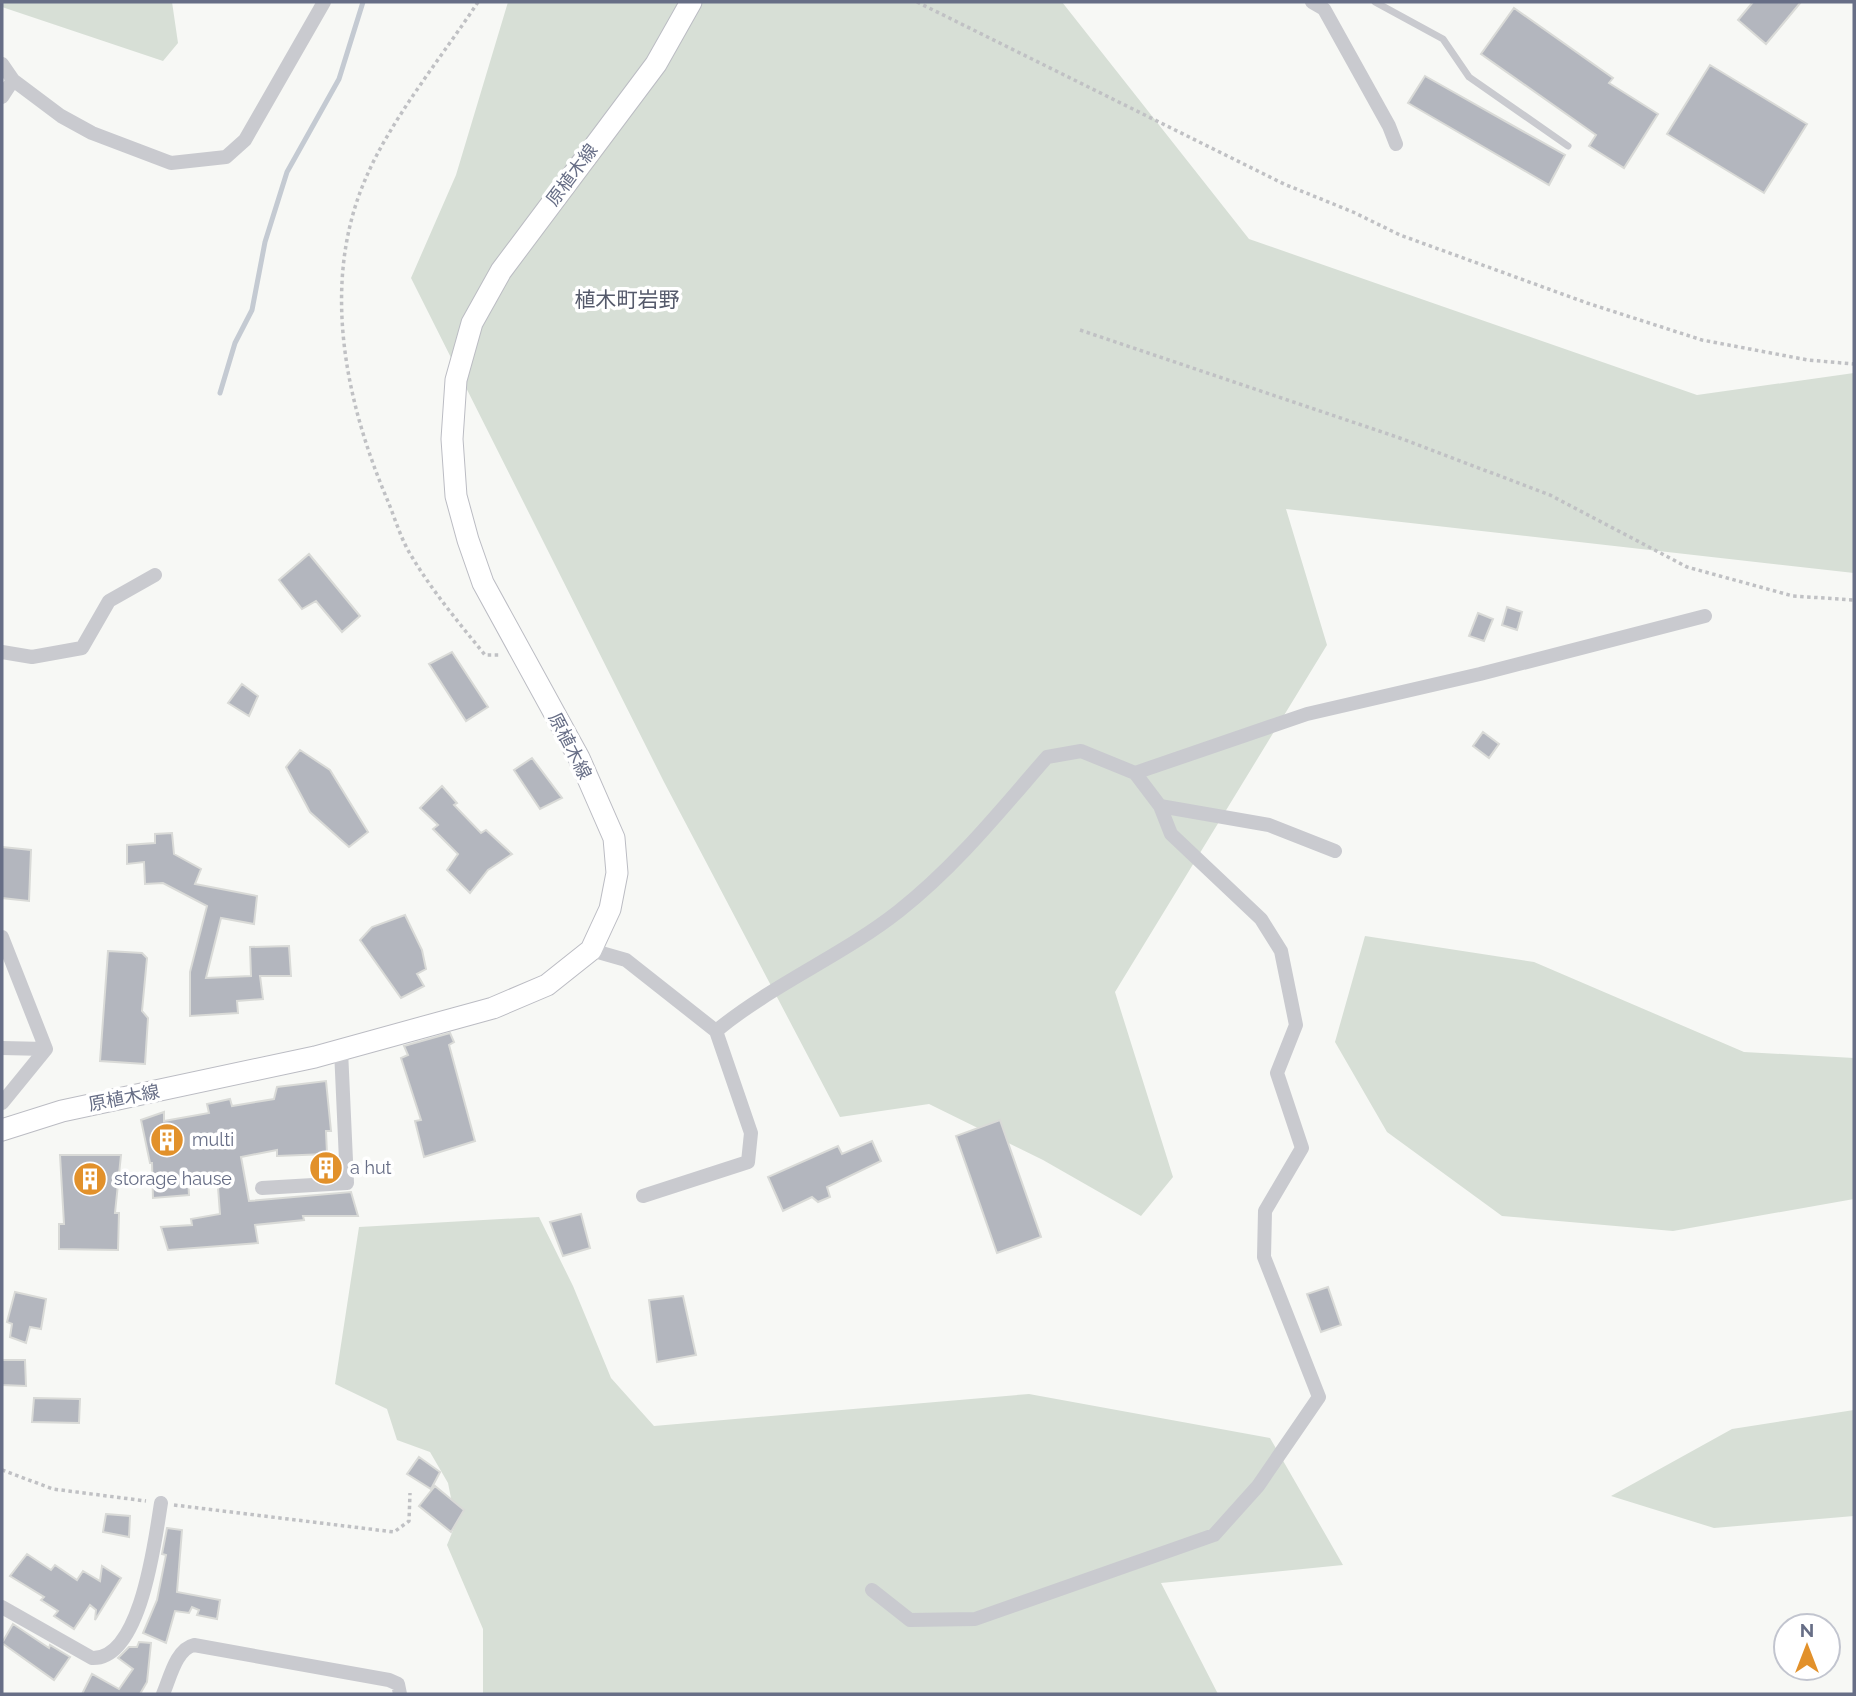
<svg xmlns="http://www.w3.org/2000/svg" width="1856" height="1696" font-family="Raleway,'Noto Sans JP',sans-serif">
<style>
.green{fill:#d7dfd6}
.lines{fill:none;stroke-linecap:round;stroke-linejoin:round}
.stream{stroke:#c4cad2;stroke-width:5}
.building{fill:#b3b6be;stroke:#d9dad7;stroke-width:2}
.secondary-casing{stroke:#bbbcc3;stroke-width:23}
.path{stroke:#c0c1c4;stroke-width:3.5;stroke-dasharray:3.5 3.5;stroke-linecap:butt}
.service{stroke:#c9cacf;stroke-width:7}
.minor{stroke:#c9cacf;stroke-width:14}
.secondary{stroke:#fff;stroke-width:21}
.labels{text-anchor:middle;stroke-width:7;stroke-linejoin:round;paint-order:stroke}
.street-label{font-size:18px;fill:#676e86;stroke:#fff}
.poi-label{font-size:18px;fill:#676e86;stroke:#fff;text-anchor:start}
.quarter-label{font-size:21px;fill:#555a6b;stroke:#fff}
</style>
<rect width="100%" height="100%" fill="#f7f8f5"/>
<path class="green" d="M2,2H172L178,43L163,61L2,7Z
M508,2H1062L1249,239L1697,395L1854,373V573L1286,509L1327,645L1115,992L1173,1177L1141,1216L1043,1160L929,1104L840,1117L664,782L411,278L456,175Z
M1365,936L1534,962L1744,1052L1854,1058V1199L1673,1231L1502,1216L1387,1132L1335,1042Z
M539,1217L573,1286L611,1378L654,1426L1029,1394L1270,1438L1343,1565L1161,1583L1218,1694H483V1629L447,1545L456,1523L448,1483L430,1452L397,1440L387,1409L335,1384L359,1227Z
M1854,1410V1516L1714,1528L1611,1496L1732,1429Z"/>
<g class="lines">
<path class="stream" d="M220,393L235,343L252,310L265,242L287,172L339,79L363,2"/>
</g>
<path class="building" d="M1753,2H1801L1766,44L1738,20Z
M1514,8L1613,78L1609,83L1658,114L1624,168L1589,146L1596,135L1481,54Z
M1710,65L1807,124L1764,193L1667,134Z
M1425,76L1565,155L1549,185L1408,103Z
M309,554L360,616L342,632L316,601L302,609L279,580Z
M1507,607L1522,612L1517,630L1502,625Z
M1478,613L1493,619L1484,641L1469,636Z
M452,652L488,707L466,721L429,664Z
M242,684L258,696L249,716L228,703Z
M1483,732L1499,744L1489,758L1473,746Z
M300,750L330,770L368,832L349,847L310,812L286,767Z
M532,758L562,798L540,809L514,770Z
M442,786L457,803L454,805L481,833L486,830L512,854L488,870L470,893L447,870L458,854L433,829L438,825L420,808Z
M172,833L174,854L201,869L195,884L257,896L254,924L221,918L206,978L251,976L250,947L289,946L291,976H260L263,999L237,1001L238,1013L190,1016V972L207,906L163,883L145,884L144,862L127,864V845L155,843V834Z
M2,847L31,850L29,901L2,898Z
M405,915L422,950L426,969L417,974L424,986L401,998L360,940L372,927Z
M108,951L142,953L147,958L142,1011L148,1018L145,1064L100,1061Z
M450,1033L454,1042L449,1045L475,1141L424,1157L415,1121L421,1120L401,1058L408,1055L404,1046Z
M326,1081L331,1131H326L327,1154L277,1156V1150L241,1157L249,1201L351,1192L358,1216H303L304,1220L255,1225L258,1243L168,1250L161,1227L192,1225L191,1219L220,1214L217,1174L188,1177L189,1195L153,1198L152,1163H150L141,1120L164,1112V1121L209,1113L207,1104L230,1099L232,1106L274,1099L277,1087Z
M1000,1120L1041,1237L997,1253L956,1136Z
M872,1141L881,1161L827,1187L830,1197L818,1202L812,1197L783,1211L768,1177L838,1146L842,1154Z
M60,1155H121L115,1213H119L118,1250L59,1249V1224H64Z
M581,1214L590,1248L563,1256L550,1222Z
M1328,1287L1341,1325L1321,1332L1307,1294Z
M15,1292L46,1299L41,1329L30,1327L26,1343L10,1337L12,1324L7,1322Z
M683,1296L696,1355L657,1362L649,1300Z
M2,1360H25L26,1386L2,1385Z
M34,1398L80,1399L79,1423L32,1422Z
M419,1457L440,1472L431,1489L407,1474Z
M435,1486L464,1510L451,1532L419,1506Z
M106,1514L130,1516L129,1537L103,1532Z
M167,1528L182,1530L177,1592L220,1600L217,1619L197,1615L199,1610L192,1607L189,1613L175,1611L166,1643L143,1633L157,1600L166,1555L162,1554Z
M27,1554L51,1570L55,1565L77,1580L83,1571L100,1581L102,1566L121,1578L95,1620L96,1610L90,1605L74,1629L54,1616L58,1611L41,1600L44,1597L10,1576Z
M13,1624L49,1648L50,1645L70,1657L54,1680L2,1643Z
M139,1642L151,1643L147,1682L140,1694H82L92,1674L119,1689L133,1669L118,1658L129,1647H137Z"/>
<g class="lines">
<g class="secondary-casing">
<path id="secondary" d="M2,1130L62,1111L315,1057L493,1008L547,985L591,950L610,909L617,873L614,838L579,758L483,583L468,540L456,496L452,439L456,380L472,323L501,271L656,64L691,2"/>
</g>
<path class="path" d="M478,2C442,57 390,120 365,180C321,283 345,400 387,499C395,518 401,540 412,557C433,592 459,623 485,655H500
M917,2L1284,184L1353,212L1400,235L1587,303L1702,340L1808,360L1854,364
M1080,330L1397,437L1550,495L1687,567L1793,596L1854,600
M2,1470L53,1489L146,1501
M174,1505L394,1532L409,1521L410,1493"/>
<path class="service" d="M1375,2L1443,39L1469,77L1568,146"/>
<path class="minor" d="M1312,2L1324,9L1389,126L1396,144
M2,64L13,80L61,116L92,133L171,163L226,157L245,140L324,2
M2,97L13,80
M2,652L32,657L82,648L109,601L155,575
M1135,773L1307,714L1480,674L1705,616
M2,937L46,1049L2,1103
M591,950L626,960L716,1031L751,1133L748,1162L643,1196
M716,1031C773,984 842,956 899,911C956,866 1000,811 1047,757L1081,751L1135,773L1160,806L1269,825L1335,851
M2,1048L46,1049
M262,1188L347,1183L341,1050
M872,1590L910,1620L975,1619L1214,1535L1258,1486L1319,1397L1264,1257L1265,1211L1302,1148L1277,1073L1296,1025L1281,951L1261,919L1171,834L1160,806
M2,1607L92,1658C141,1660 155,1540 161,1503
M163,1694C170,1678 176,1649 194,1645L389,1680L398,1684L400,1694"/>
<use href="#secondary" class="secondary"/>
</g>
<defs>
<g id="building-disc" transform="scale(1.75)"><circle r="9.5" fill="#e2912b" stroke="#fff"/><path d="M-4-6H4V6H1V3H-1V6H-4ZM-2.5-4.3h1.7v1.8h-1.7ZM.8-4.3h1.7v1.8H.8ZM-2.5-1h1.7V.8h-1.7ZM.8-1h1.7V.8H.8Z" fill="#fff"/></g>
</defs>
<g fill-rule="evenodd">
<use href="#building-disc" x="167" y="1140"/>
<use href="#building-disc" x="326" y="1168"/>
<use href="#building-disc" x="90" y="1179"/>
</g>
<g class="labels">
<g class="street-label">
<text transform="translate(572 175) rotate(-53)" y="6">原植木線</text>
<text transform="translate(570 746) rotate(63)" y="6">原植木線</text>
<text transform="translate(124 1098) rotate(-11)" y="6">原植木線</text>
</g>
<g class="poi-label">
<text x="192" y="1146">multi</text>
<text x="350" y="1174">a hut</text>
<text x="114" y="1185">storage hause</text>
</g>
<g class="quarter-label">
<text x="627" y="307">植木町岩野</text>
</g>
</g>
<rect width="1856" height="1696" fill="none" stroke="#676e86" stroke-width="7"/>
<g transform="translate(1807 1647)"><circle r="33" fill="#ffffff" stroke="#c2c5cf" stroke-width="2"/>
<path d="M0-5L12 26L0 18L-12 26Z" fill="#e2912b"/>
<text y="-10" font-size="19" font-weight="bold" text-anchor="middle" fill="#676e86">N</text>
</g>
</svg>
